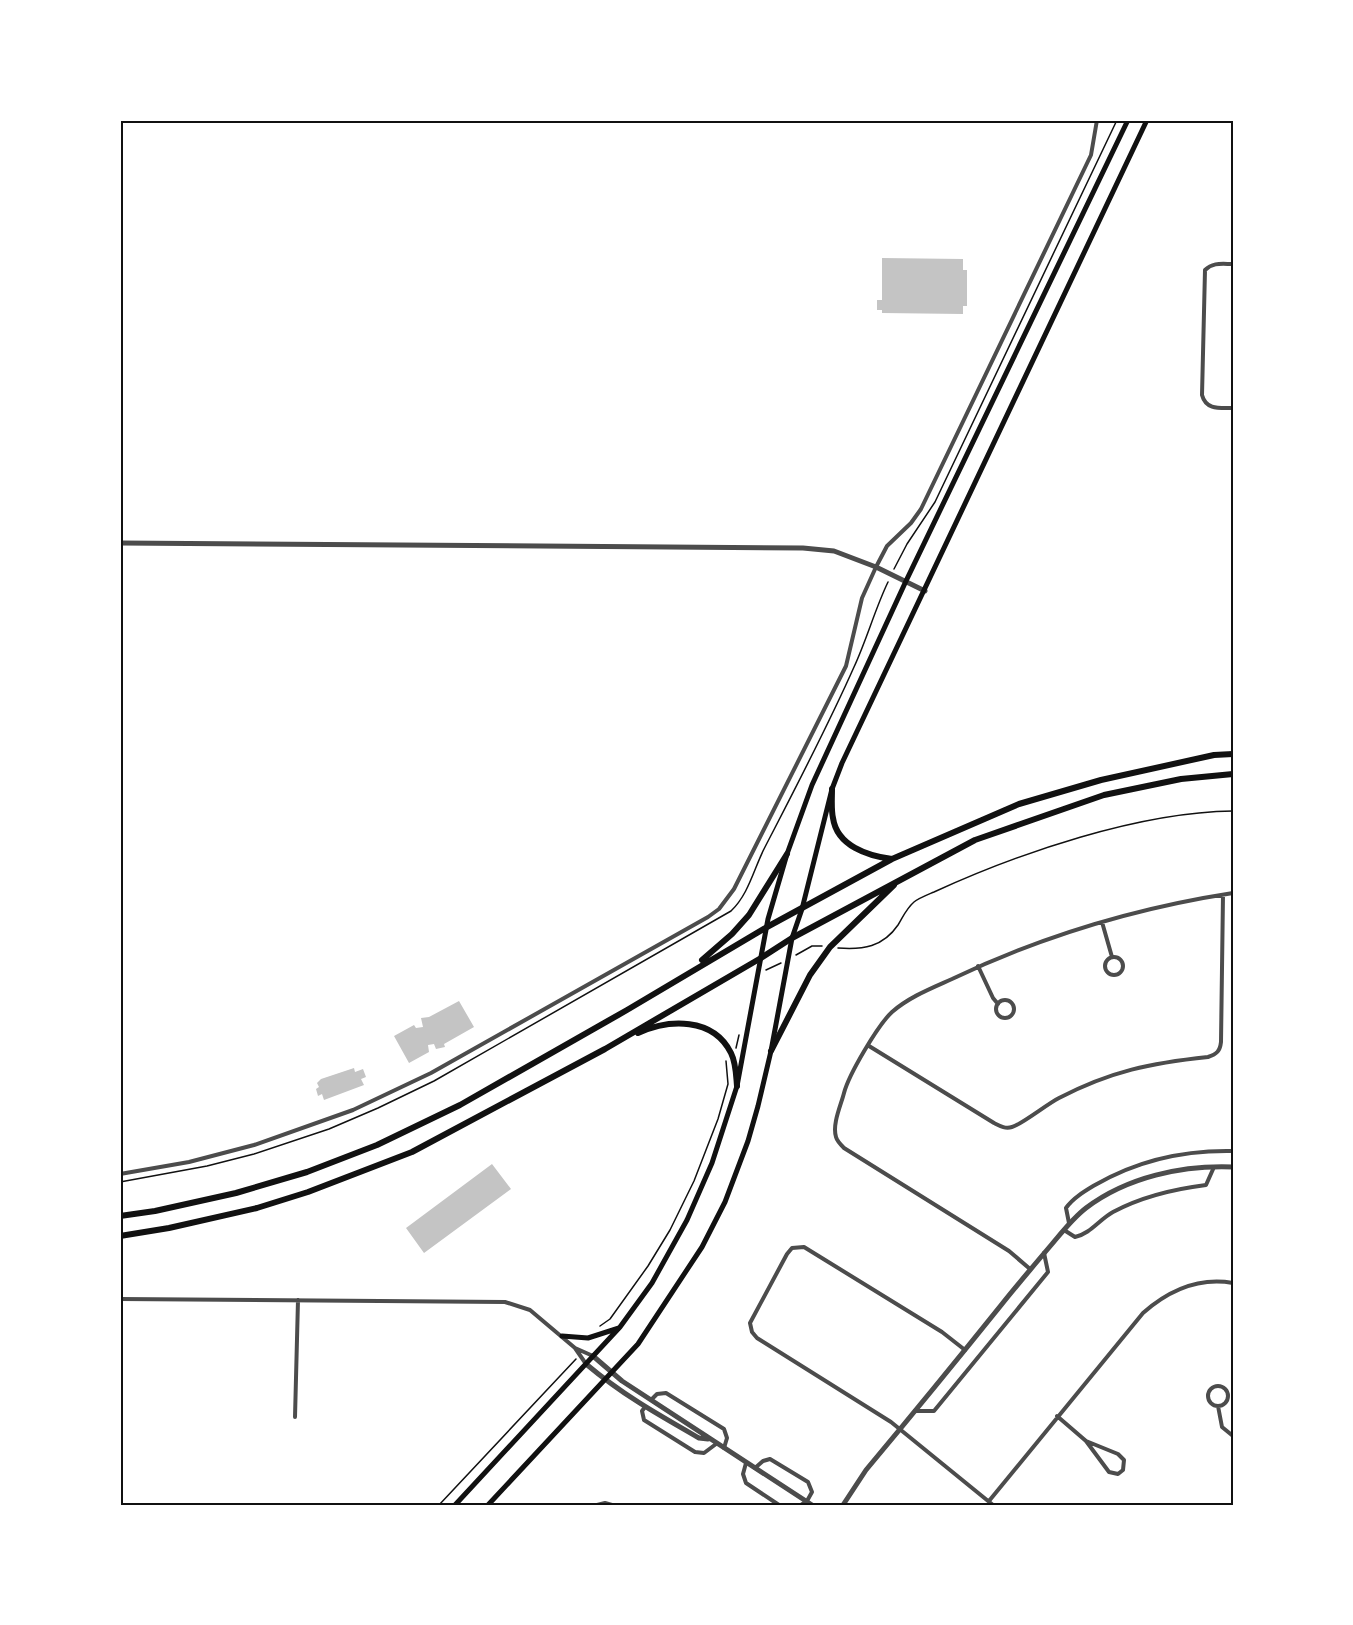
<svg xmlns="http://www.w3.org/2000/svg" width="1353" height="1625" font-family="Mulish,sans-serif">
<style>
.building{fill:#c4c4c4}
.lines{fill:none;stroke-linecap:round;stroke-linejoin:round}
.path{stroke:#111;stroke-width:1.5}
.minor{stroke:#4c4c4c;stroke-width:4}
.tertiary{stroke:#4c4c4c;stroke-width:5}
.secondary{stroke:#111;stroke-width:5}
.primary{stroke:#111;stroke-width:6}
.neatline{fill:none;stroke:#111;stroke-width:2}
</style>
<rect width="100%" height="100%" fill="#fff"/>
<path class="building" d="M882,258L963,259V270H967V306H963V314L882,313V310H877V300H882Z
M459,1001L474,1027L444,1044L445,1047L436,1049L434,1044L428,1045L429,1052L409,1063L394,1036L414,1025L416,1028L423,1027L421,1018L429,1017Z
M354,1068L355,1072L363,1069L366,1077L361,1079L364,1085L324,1100L322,1094L318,1096L316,1089L319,1087L317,1083L321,1079Z
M492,1164L511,1189L424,1253L406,1228Z"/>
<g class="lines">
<path class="path" d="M894,569L907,544L935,502L1117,120
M838,948C863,950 883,947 898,925C903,917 906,909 914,902C919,898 927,895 934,892C1019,853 1139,812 1233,811
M796,955L812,946H822
M766,970L781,963
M736,1048L739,1035
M120,1182L207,1166L254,1154L329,1129L378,1108L434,1081L731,911C749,894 754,868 765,847C796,787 827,728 854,667C867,639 875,609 888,582
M600,1326L610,1319L648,1266L670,1230L694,1181L718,1119L728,1084L726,1061
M439,1505L576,1359"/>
<path class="minor" d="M1233,264C1222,264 1213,262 1205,270L1202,395C1206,410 1219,408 1233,408
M1102,922L1112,957
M1105 966a9 9 0 1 1 18 0a9 9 0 1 1-18 0Z
M978,966L993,998L998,1004
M996 1009a9 9 0 1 1 18 0a9 9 0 1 1-18 0Z
M869,1046L994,1123C1000,1126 1005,1129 1012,1127C1021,1125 1047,1104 1059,1098C1111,1071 1151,1063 1208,1057C1217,1054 1220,1051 1221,1042L1223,895
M120,1174L189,1162L254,1145L353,1110L431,1073L708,917L719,909L734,889L846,666L862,598L876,567L887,546L911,523L921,509L1091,155L1097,120
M1069,1223L1066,1208C1073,1198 1085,1191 1095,1185C1138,1160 1184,1150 1233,1151
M1064,1230L1075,1237C1090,1234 1100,1219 1113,1212C1143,1196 1174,1189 1206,1185L1214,1167
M1030,1269L1009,1251L844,1148C841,1145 837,1141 836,1137C832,1124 841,1105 844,1093C849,1074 878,1025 892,1012C909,997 932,988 952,979C1040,937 1136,908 1233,893
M120,1299L505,1302L530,1310L575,1348L586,1364
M575,1348L593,1356
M965,1350L942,1332L804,1247L792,1248L787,1254L750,1323L752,1332L757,1338L891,1422L993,1505
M1208 1396a10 10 0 1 1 20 0a10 10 0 1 1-20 0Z
M652,1399L657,1394L666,1393L724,1429L727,1438L724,1448
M1218,1406L1222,1427L1233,1436
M645,1407L642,1411L644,1420L695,1452L704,1453L716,1444
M915,1411H934L1048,1272L1044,1253
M1057,1416L1086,1441
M295,1417L298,1300
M1086,1441L1118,1454L1124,1460L1123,1470L1118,1474L1109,1472Z
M746,1463L743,1474L746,1483L779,1505
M755,1468L763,1461L770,1459L808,1482L812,1492L807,1501L801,1505
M989,1501L1143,1313C1168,1291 1199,1277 1233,1283
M597,1505L605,1503L612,1505"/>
<path class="tertiary" d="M120,543L803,548L834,551L876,567L925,591
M593,1356L622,1381L812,1505
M586,1364C623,1395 657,1414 699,1438L708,1439
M843,1505L866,1470C912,1415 957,1360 1002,1304C1018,1284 1035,1264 1052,1244C1063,1231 1073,1218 1086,1208C1127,1177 1182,1165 1233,1167"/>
<path class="secondary" d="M562,1336L588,1338L619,1328
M455,1505L620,1327L652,1283L687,1220L712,1163L737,1086L768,919L787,854L812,785L906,581L1128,120
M488,1505L638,1344L702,1247L725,1202L748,1141L758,1106L771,1051L792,938L802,909L832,789L842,763L1147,120"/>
<path class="primary" d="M832,789C832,798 831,809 833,818C837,846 868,856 892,859
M702,960L732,934L749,915L787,854
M638,1033C669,1019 713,1017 731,1053C736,1063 736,1074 737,1086
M771,1051L810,975L830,947L894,885
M120,1216L155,1211L236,1193L307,1172L377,1145L460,1105L627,1010L767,927L892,859L1019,804L1101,780L1214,755L1233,754
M120,1236L169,1228L257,1208L308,1192L412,1152L605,1049L761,958L792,938L975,840L1104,795L1181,779L1233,774"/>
</g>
<rect width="1353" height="1625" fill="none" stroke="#ffffff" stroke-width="243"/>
<rect x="122" y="122" width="1110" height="1382" class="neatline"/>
</svg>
